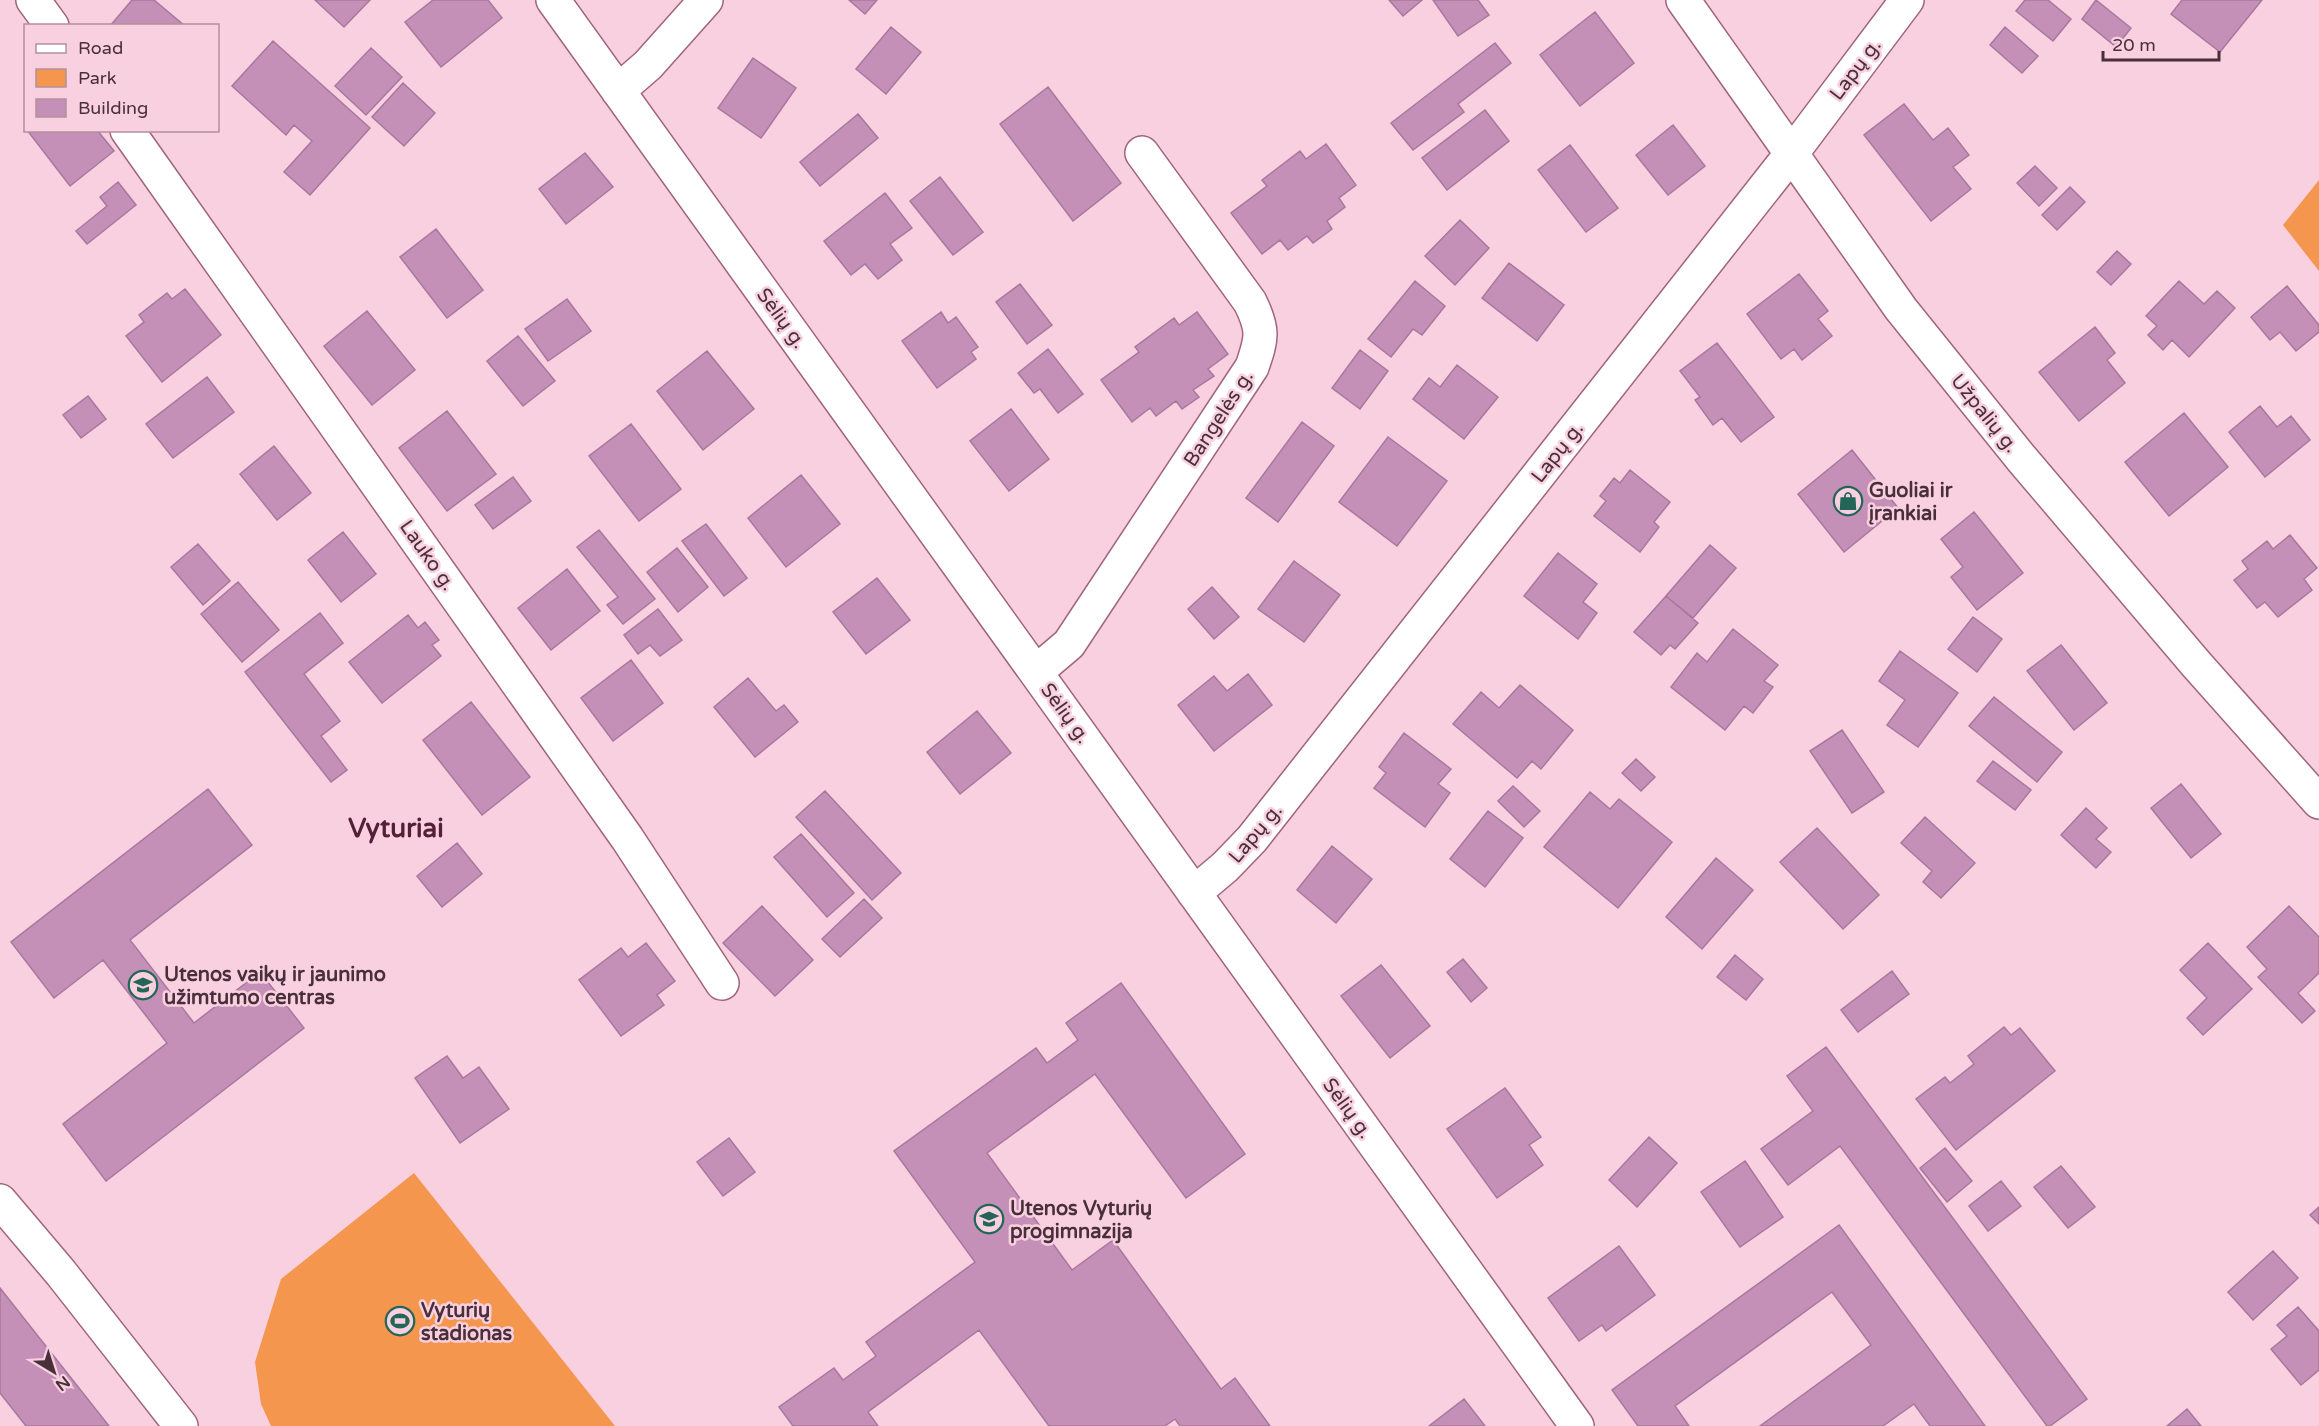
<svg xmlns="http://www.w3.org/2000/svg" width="2319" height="1426" font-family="'Varela Round',sans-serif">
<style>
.green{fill:#f5964f}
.building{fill:#c490b8;stroke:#a9779e;stroke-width:1.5}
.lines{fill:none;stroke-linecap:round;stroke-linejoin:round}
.street-casing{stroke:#a0647c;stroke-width:36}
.street{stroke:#fff;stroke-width:33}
.labels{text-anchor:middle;stroke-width:5;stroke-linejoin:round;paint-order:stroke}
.street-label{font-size:20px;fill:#492f39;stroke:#f9d0df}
.poi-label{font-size:20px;font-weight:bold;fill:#492f39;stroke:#f9d0df;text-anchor:start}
.district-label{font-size:26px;font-weight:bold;fill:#542037;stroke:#f9d0df}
</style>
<rect width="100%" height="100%" fill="#f9d0df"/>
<path class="green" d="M2319,180V271L2283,225Z
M414,1173L615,1426H271L261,1404L255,1362L281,1279Z"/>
<path class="building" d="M132,0H154L185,26H110Z
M315,0H370L344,27Z
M433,0H488L502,18L441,67L405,22Z
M849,0H877L865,14Z
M1389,0H1422L1403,16Z
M1433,0H1478L1489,15L1458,36Z
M2025,0H2048L2071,19L2053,41L2016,11Z
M2096,0L2131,28L2116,47L2082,19Z
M2182,0H2262L2220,52L2171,14Z
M1595,12L1634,63L1580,106L1540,55Z
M891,27L921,52L886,94L856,69Z
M2005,27L2038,56L2022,73L1990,45Z
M273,41L370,128L310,195L284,172L312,141L294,125L286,135L232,86Z
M1495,43L1511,63L1458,104L1464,112L1413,150L1391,123Z
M371,48L402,77L366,115L335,86Z
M753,58L796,88L761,138L718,108Z
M403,83L435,113L404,146L372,117Z
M1048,87L1121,183L1073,221L1000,124Z
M1904,104L1933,140L1948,128L1969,155L1953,167L1971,189L1931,221L1864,135Z
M1485,110L1509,141L1447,190L1422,158Z
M858,114L878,138L820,186L800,162Z
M1673,125L1705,166L1668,195L1636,155Z
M27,130H97L114,151L70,186Z
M1326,144L1356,185L1339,198L1345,207L1327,221L1332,229L1313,243L1307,236L1288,250L1280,240L1262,254L1231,213L1267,186L1262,180L1300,151L1306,159Z
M1570,145L1618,208L1586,232L1538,170Z
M585,153L613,187L566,224L539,189Z
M2035,166L2057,188L2039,206L2017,183Z
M940,177L983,232L953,255L910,201Z
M118,182L136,205L87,244L76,231L107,206L100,197Z
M2070,187L2085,202L2057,230L2042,215Z
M885,193L912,228L890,244L902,260L878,279L865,264L851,275L824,241Z
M1460,220L1489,248L1455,285L1425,256Z
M436,229L483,290L447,318L400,257Z
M2117,251L2131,264L2111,285L2097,272Z
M1509,263L1564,305L1537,341L1482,298Z
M1799,274L1828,311L1818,319L1832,336L1802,360L1794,349L1781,359L1747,314Z
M1415,281L1445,306L1422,335L1413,329L1391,357L1368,339Z
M2179,281L2204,304L2217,291L2235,308L2189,357L2172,340L2163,350L2148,335L2157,326L2146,316Z
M1020,284L1052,325L1027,344L996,302Z
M2287,286L2319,325V332L2296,351L2280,332L2270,340L2251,317Z
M185,289L221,335L162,382L126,336L144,322L139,315L167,293L172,299Z
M567,299L591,331L548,361L525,329Z
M367,311L415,370L372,405L324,346Z
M941,312L948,323L956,317L978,347L971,352L976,359L937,388L902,341Z
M1197,312L1228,354L1208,369L1214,376L1193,390L1199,397L1182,409L1176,401L1156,416L1150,408L1132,422L1101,380L1139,352L1135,347L1174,318L1179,325Z
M2095,327L2115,353L2107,360L2125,383L2079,421L2039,372Z
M518,336L555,381L523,406L487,361Z
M1717,343L1774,417L1741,442L1722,418L1713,425L1695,400L1700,397L1680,371Z
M1048,349L1083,394L1058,413L1040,389L1034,393L1018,373Z
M1360,350L1388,371L1360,409L1332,388Z
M707,351L754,409L703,450L657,391Z
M1457,365L1498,397L1464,439L1413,399L1429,378L1440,387Z
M207,377L234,412L173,458L146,424Z
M88,396L106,419L81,438L63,415Z
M2260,406L2277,427L2291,416L2310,440L2265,477L2229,432Z
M1011,409L1049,459L1009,491L970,441Z
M447,411L496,474L447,511L399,448Z
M2184,413L2228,467L2169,516L2125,462Z
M1302,422L1334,446L1278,522L1246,498Z
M631,424L681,489L639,521L589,456Z
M1388,437L1447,481L1397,546L1339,502Z
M274,446L311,493L277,520L240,474Z
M1852,450L1898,508L1844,552L1798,494Z
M1630,470L1670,502L1654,522L1659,527L1640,552L1594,516L1606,501L1600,496L1614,478L1620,483Z
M801,475L840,524L786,567L748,518Z
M513,477L531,501L493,529L475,505Z
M1974,512L2023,573L1977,610L1951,577L1963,567L1941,539Z
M706,524L747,578L724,596L682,541Z
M599,530L655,599L623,624L607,605L618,597L577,547Z
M343,532L376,574L341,602L308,560Z
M2290,535L2317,568L2304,579L2312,590L2278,617L2265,602L2257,608L2234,580L2248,569L2242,561L2267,541L2273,549Z
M198,544L230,581L203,605L171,567Z
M1710,545L1736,568L1693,618L1666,596Z
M677,548L708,587L678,612L647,572Z
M1558,553L1597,584L1583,602L1597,613L1578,639L1524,596Z
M1294,561L1340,595L1304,642L1258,609Z
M567,569L600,611L551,650L518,608Z
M877,578L910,620L866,654L833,612Z
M238,582L279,630L242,662L201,614Z
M1212,587L1239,617L1214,639L1188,609Z
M1666,596L1698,623L1675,649L1670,645L1661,655L1634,632Z
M658,609L682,640L660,656L650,645L638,654L624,635Z
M320,613L343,643L304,674L340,721L321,736L347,770L331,782L245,672Z
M408,615L418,628L425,622L439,640L432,645L441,656L382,703L349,662Z
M1973,617L2002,639L1977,672L1948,649Z
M1733,629L1778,665L1764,681L1773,687L1753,713L1744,706L1725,730L1671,687L1697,653L1707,662Z
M2061,645L2107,703L2074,730L2027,671Z
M1900,651L1958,693L1918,747L1887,725L1905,700L1879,681Z
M631,660L663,703L613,741L581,698Z
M1248,674L1272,705L1214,751L1178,705L1214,676L1227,691Z
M748,678L776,711L784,705L798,722L755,757L714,707Z
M1520,685L1573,730L1541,769L1532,761L1517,778L1453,724L1481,692L1499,708Z
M1994,697L2062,752L2037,782L1969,726Z
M471,702L530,777L482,815L423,740Z
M977,711L1011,753L960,794L927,752Z
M1842,730L1884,792L1852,813L1810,751Z
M1404,733L1451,769L1438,784L1450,793L1425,827L1374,788L1386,773L1379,767Z
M1636,759L1655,777L1641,791L1622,773Z
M1993,761L2031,790L2015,810L1977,781Z
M2181,784L2221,834L2191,858L2151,808Z
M1513,786L1540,811L1524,827L1498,801Z
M208,789L252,845L130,940L194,1023L260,972L304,1028L106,1181L63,1124L167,1043L103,960L54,998L11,942Z
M825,791L901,873L872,900L796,817Z
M1590,792L1610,809L1619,799L1672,842L1618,908L1544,847Z
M2086,808L2107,828L2096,839L2111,852L2096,868L2061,835Z
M1488,811L1523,838L1485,887L1450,859Z
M1925,817L1975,863L1941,898L1923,882L1932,871L1901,843Z
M1817,828L1879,895L1843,929L1780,862Z
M801,834L854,893L827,917L774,857Z
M457,843L482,874L442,907L417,876Z
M1332,846L1372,879L1336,923L1297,890Z
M1716,858L1753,890L1702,949L1666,917Z
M864,899L882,918L840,957L822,939Z
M762,906L813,960L775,996L723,943Z
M2289,906L2319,937V973L2298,993L2315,1011L2302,1023L2258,977L2267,969L2247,947Z
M646,943L675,981L657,995L664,1005L621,1036L579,980L621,948L628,957Z
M2208,943L2252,989L2203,1035L2187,1018L2207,998L2180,970Z
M1735,955L1763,979L1746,1000L1717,977Z
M1463,959L1487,988L1471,1002L1447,972Z
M1381,965L1430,1026L1390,1058L1341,996Z
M1892,971L1909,994L1858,1032L1841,1010Z
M1121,983L1245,1154L1186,1198L1095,1074L987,1153L1072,1270L1113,1240L1221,1389L1235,1378L1270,1426H1180L1175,1419L1165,1426H1049L979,1330L868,1412L878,1426H793L779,1407L834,1368L843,1380L876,1356L866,1342L975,1262L894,1151L1036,1048L1047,1063L1078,1040L1066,1023Z
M2004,1027L2011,1035L2020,1028L2055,1071L1956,1150L1916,1099L1945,1077L1950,1083L1974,1064L1968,1056Z
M1826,1047L2087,1399L2050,1426H2047L1840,1146L1788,1185L1761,1149L1813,1111L1787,1076Z
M447,1056L463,1078L479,1067L509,1109L460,1143L415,1078Z
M1505,1088L1541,1137L1529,1145L1543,1165L1497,1198L1447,1129Z
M1649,1137L1677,1163L1637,1207L1609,1180Z
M729,1138L755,1172L723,1196L697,1162Z
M1945,1148L1972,1181L1947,1202L1920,1168Z
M1745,1161L1783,1217L1740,1247L1701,1192Z
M2061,1166L2095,1207L2068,1228L2034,1187Z
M2001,1181L2021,1206L1988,1231L1969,1206Z
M2319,1207V1224L2310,1215Z
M1839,1225L1985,1426H1930L1914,1404L1883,1426H1760L1871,1345L1832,1292L1675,1406L1689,1426H1638L1612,1390Z
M1619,1246L1655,1295L1606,1331L1602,1325L1579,1341L1548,1298Z
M2273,1251L2298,1278L2253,1320L2228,1292Z
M0,1288L109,1426H26L0,1393Z
M2298,1307L2319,1331V1370L2301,1385L2271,1349L2287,1336L2277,1325Z
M1464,1399L1485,1426H1429Z
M2187,1409L2201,1426H2167Z"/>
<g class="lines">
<g class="street-casing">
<path id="street" d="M33,0L52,26
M553,0L1577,1426
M1683,0L1901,309L2021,458L2197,665L2319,802
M618,91L648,65L706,0
M127,130L627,838L722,983
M1036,672L1069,644L1252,367C1262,338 1264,330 1250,302L1142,153
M1194,893L1225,867L1252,839L1792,153L1907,0
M0,1201L61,1273L181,1426"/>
</g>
<use href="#street" class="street"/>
</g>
<defs>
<g id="shop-ring" transform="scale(1.5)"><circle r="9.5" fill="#f9d0df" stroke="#236657" stroke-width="1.5"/><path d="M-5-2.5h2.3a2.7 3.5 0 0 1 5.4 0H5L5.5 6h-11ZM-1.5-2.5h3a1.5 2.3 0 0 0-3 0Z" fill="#236657"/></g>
<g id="school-ring" transform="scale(1.5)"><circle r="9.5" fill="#f9d0df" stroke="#236657" stroke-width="1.5"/><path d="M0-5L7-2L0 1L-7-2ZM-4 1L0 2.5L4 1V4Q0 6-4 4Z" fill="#236657"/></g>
<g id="stadium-ring" transform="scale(1.5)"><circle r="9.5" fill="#f9d0df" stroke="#236657" stroke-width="1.5"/><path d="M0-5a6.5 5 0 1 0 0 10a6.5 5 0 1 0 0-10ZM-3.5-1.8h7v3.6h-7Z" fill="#236657"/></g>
</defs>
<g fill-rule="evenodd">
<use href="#shop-ring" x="1848" y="501"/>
<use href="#school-ring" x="143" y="985"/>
<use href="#school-ring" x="989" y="1219"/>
<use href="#stadium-ring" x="400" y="1321"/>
</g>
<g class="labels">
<g class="street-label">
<text transform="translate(1855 69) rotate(-53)" y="7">Lapų g.</text>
<text transform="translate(782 318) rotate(54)" y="7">Sėlių g.</text>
<text transform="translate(1985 413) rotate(51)" y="7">Užpalių g.</text>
<text transform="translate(1218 418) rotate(-57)" y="7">Bangelės g.</text>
<text transform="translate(1557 452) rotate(-52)" y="7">Lapų g.</text>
<text transform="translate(428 555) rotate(55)" y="7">Lauko g.</text>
<text transform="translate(1066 713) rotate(54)" y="7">Sėlių g.</text>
<text transform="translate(1255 833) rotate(-50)" y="7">Lapų g.</text>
<text transform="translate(1348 1108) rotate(54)" y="7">Sėlių g.</text>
</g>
<g class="poi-label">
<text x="1869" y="497">Guoliai ir<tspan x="1869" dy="23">įrankiai</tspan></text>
<text x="164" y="981">Utenos vaikų ir jaunimo<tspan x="164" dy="23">užimtumo centras</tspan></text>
<text x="1010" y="1215">Utenos Vyturių<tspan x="1010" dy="23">progimnazija</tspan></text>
<text x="421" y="1317">Vyturių<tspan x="421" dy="23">stadionas</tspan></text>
</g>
<g class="district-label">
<text x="396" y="837">Vyturiai</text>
</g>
</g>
<rect x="24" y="24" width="195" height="108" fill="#f9d0df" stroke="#b3909d" stroke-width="1.5"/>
<rect x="36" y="44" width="30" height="9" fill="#ffffff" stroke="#b3909d" stroke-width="1.5"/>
<text x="78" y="54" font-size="18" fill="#492f39">Road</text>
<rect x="36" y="69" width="30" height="18" fill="#f5964f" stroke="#b3909d" stroke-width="1.5"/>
<text x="78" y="84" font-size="18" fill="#492f39">Park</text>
<rect x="36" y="99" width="30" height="18" fill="#c490b8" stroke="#b3909d" stroke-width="1.5"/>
<text x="78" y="114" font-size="18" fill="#492f39">Building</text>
<g transform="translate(54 1372) rotate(142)" stroke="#f9d0df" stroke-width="4.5" paint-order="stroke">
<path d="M0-4.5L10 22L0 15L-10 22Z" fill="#492f39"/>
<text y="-9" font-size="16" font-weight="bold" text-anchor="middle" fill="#492f39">N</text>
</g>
<path d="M2103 51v9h116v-9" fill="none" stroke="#492f39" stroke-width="3"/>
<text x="2112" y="51" font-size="18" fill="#492f39" stroke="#f9d0df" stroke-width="4.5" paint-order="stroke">20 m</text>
</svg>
